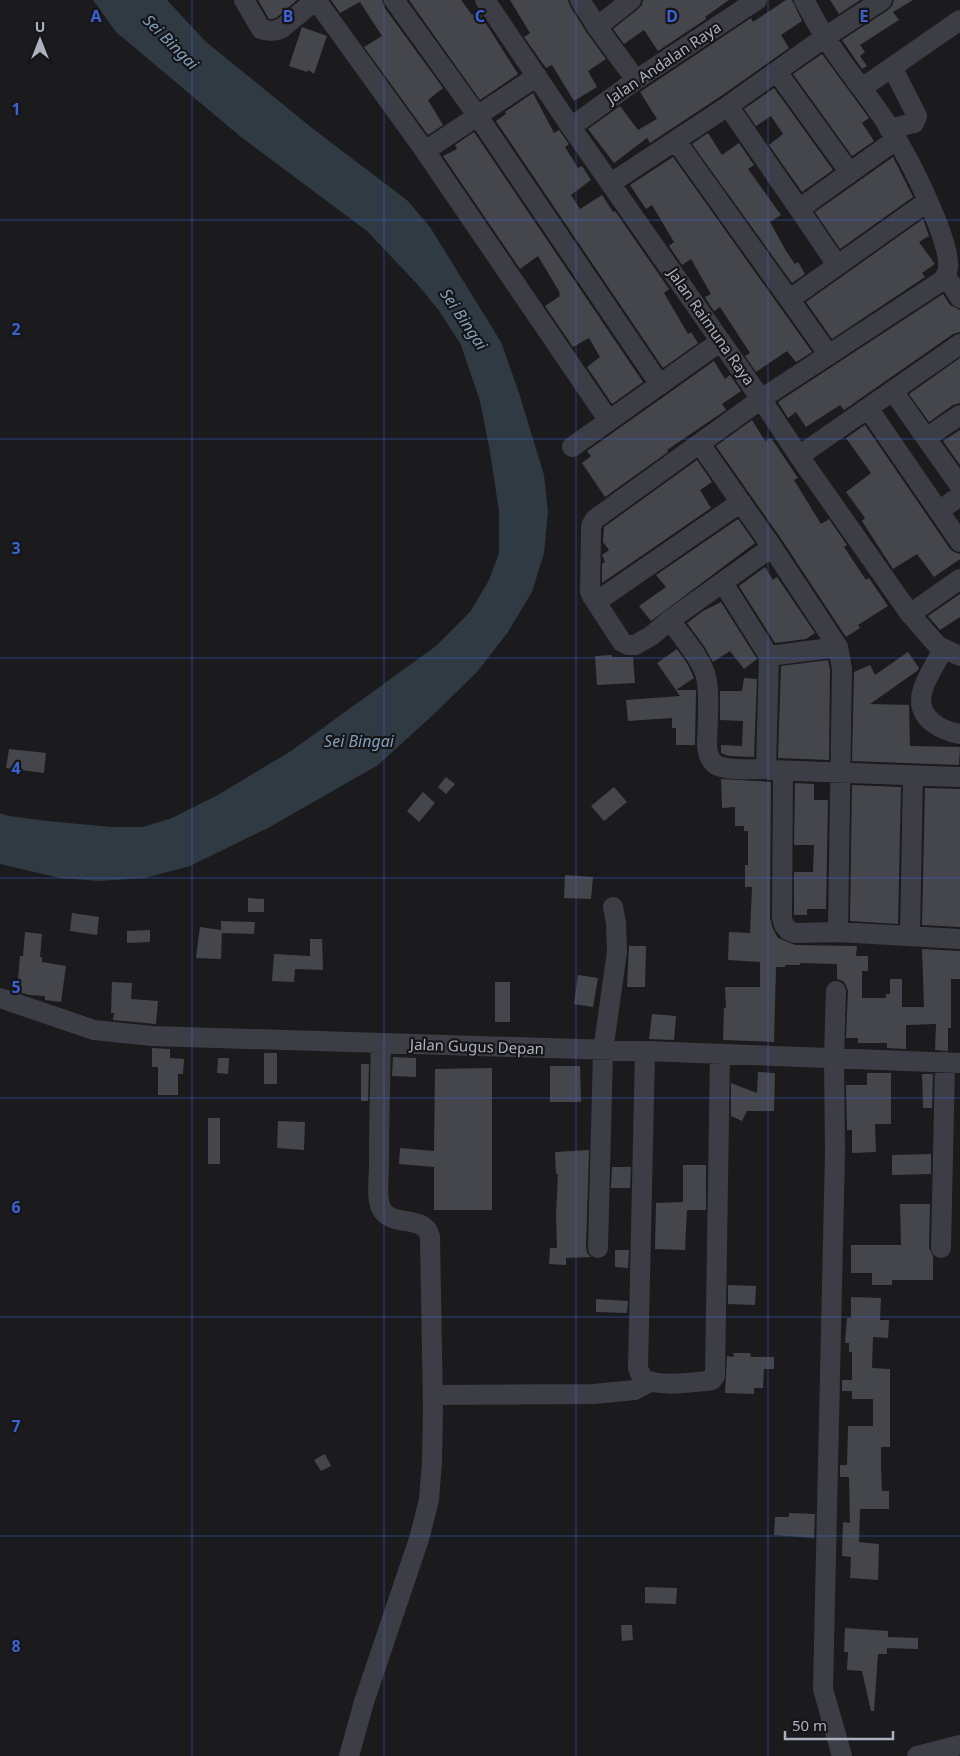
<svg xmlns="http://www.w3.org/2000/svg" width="960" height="1756" font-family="'Noto Sans',sans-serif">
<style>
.water{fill:#2f3a43}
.building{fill:#45464b}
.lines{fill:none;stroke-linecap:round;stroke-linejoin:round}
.minor{stroke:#3d3e45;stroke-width:20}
.grid{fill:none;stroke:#3a62d3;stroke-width:1;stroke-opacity:0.55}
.labels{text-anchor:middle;stroke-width:4.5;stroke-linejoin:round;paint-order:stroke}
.street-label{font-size:15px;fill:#acb1be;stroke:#161619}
.water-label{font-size:16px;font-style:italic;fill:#819ebb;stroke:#161619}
.grid-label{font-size:16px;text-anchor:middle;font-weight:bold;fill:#3a62d3;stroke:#161619;stroke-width:4.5;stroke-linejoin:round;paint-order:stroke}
</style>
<rect width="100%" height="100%" fill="#1b1b1e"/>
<path class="water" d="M93,0H167L205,41L312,128L408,201L430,227L501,342L519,393L544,475L548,512L544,553L532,592L508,632L477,672L433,715L378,765L268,828L190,866L145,878L99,881L60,878L0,864V813L9,816L47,821L111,827H143L172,818L216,796L291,751L436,646L470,612L489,580L499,553V511L489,446L480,401L461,345L440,312L419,286L367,231L241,137L116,32Z"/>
<path class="building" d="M258,0H297L276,18L272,19H269Z
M331,0H382L384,7L443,88L428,100L443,125L428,135L364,47L382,36L360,2L340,13Z
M409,0H461L472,15L478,11L518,74L480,100Z
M510,0H568L570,6L587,33L606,59L588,71L597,87L574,101L552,65L546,68L524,37L530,33Z
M643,0H729L705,17L706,19L658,51L644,30L624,44L613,29L638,9L642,5Z
M786,0H792L802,21L781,35L789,48L721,96L650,143L647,138L614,163L588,129L620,106L638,130L657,119L640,92L751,18L753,22Z
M830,0H860L839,14Z
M894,0H913L893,12L899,20L860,45L865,52L860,56L867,66L862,69L842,40L888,10L892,6Z
M302,27L327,36L314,74L308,70L307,72L289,66Z
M822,54L869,118L862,123L874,141L852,156L793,74Z
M774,88L833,170L802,192L769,145L783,134L771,116L756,126L744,109Z
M533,93L554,133L559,130L569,144L565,147L578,168L582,166L591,180L571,195L580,209L602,195L613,212L615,211L669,289L664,293L688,334L691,332L698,343L663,368L496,121L506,114L505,112Z
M474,132L643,382L612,404L587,367L600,357L589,338L573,347L545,306L560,296L559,294L560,293L538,256L520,269L443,156L457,149L455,145Z
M708,133L722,155L739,143L754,165L748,169L781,215L770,222L786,251L795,264L798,262L805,274L792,283L692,144Z
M673,157L812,352L796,362L787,351L756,372L745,356L750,353L720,307L714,311L709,304L705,297L711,294L691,259L682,265L669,246L674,242L652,205L646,209L630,185Z
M893,157L913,197L840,249L815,212Z
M923,219L929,236L919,242L935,264L922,273L925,277L832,339L806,302Z
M943,294L950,305L960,310V332L953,334L844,410L840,405L806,427L796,412L788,418L778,402Z
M960,358V403L953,405L929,422L909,394Z
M714,361L725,379L730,375L741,391L722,404L726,410L667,450L668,452L605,497L582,463L591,456L587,451Z
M752,420L765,441L771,438L798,478L794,480L821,524L829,519L847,545L844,547L866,580L869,578L888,606L858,625L860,628L846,637L782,540L716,446Z
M865,425L950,549L954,552L960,554V559L934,577L917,554L893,569L862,521L865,518L846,492L871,473L846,438Z
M960,430V465L943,441Z
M697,460L712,482L700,490L711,508L602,583V564L605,562L602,555L609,550L603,542L604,527Z
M738,519L755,543L651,621L639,606L666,587L656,575Z
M765,567L773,580L777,577L815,633L806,639L775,643L739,586Z
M960,594V617L940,630L928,616Z
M721,602L757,659L744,669L730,651L713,662L704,646L687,623L703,611Z
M677,649L688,665L694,678L676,690H696L695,745H676V728H672V718L628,721L626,700L680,696L657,663Z
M908,652L919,668L917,671L870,704L909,705L910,746L960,747L959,765L852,761L854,672L870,665L875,675Z
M612,655V657H633L635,683L597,685L595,656Z
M828,660L830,670L829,760L778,758L781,666Z
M744,678L757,679L754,757L729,756L721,753V745L742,746L743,721L720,720V691H742Z
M9,749L46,753L44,773L6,768Z
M446,777L455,784L446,794L438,787Z
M721,779L771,782L770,918L773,929L778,938L795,945L857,946L856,956H868V971H862V998H886V994H890V979H902V1007H924L922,949L960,951V979H951V1028H948V1051L935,1050L936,1024L906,1025V1049L887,1048V1043H858V1038H846L848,991L846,985L843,981L837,979V964L800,963V965H785V967H776L774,1042L723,1040L724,1008H726L725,987H760V962L728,960L729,932L750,933L752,887H745V865H748V831H744V826H735V807L722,808Z
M795,783L814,784V800H828L826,909H807V915H794V872H813L814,845H794Z
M852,785L901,787L898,924L850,921Z
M614,787L627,802L604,821L591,806Z
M925,788L960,789V927L922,925Z
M423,792L435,803L419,822L407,811Z
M565,875L593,877L591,899L564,898Z
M248,898L264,899V912H248Z
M72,913L99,917L97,935L70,931Z
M221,921L255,922L254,934L222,933L221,959L196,958L200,927L221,930Z
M150,930V942L127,943V931Z
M25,932L42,934L40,957H42V962L66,966L61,1002L45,1000V996L29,995L17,991L20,956H23Z
M310,939H322L323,970L295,969L294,982L272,981L274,954L310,956Z
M629,946H646L645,987H627Z
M578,975L598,978L593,1007L574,1004Z
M112,982L132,983L131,999L158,1001L156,1024L113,1020L114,1013H111Z
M495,982H510V1022H495Z
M652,1014L676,1016L674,1040L649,1039Z
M152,1048L170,1049V1058L184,1059L183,1074H178V1095H158V1067H152Z
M264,1053H277V1084H264Z
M393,1057L416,1058V1077L392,1076Z
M218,1058H229L228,1074L217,1073Z
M361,1064H369L368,1101H361Z
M550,1066H580L581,1102H550Z
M492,1068V1210H434V1167L399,1164L400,1148L434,1151L435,1069Z
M758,1072L775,1073L774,1111H747L742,1121L731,1116V1083L757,1093Z
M867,1073H891V1124H875L876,1152L852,1153V1130H847L846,1085H867Z
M922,1074H933L932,1108H923Z
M208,1118H220V1164H208Z
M278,1121L305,1122L304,1150L277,1148Z
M589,1150L586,1248L587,1253L591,1257L566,1258V1265L549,1264L550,1248H557L556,1215L558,1174H556L555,1152Z
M931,1154V1174L892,1175V1155Z
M683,1165H706V1210H687L685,1250L655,1249L656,1203L683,1202Z
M612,1167H631L630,1188H611Z
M900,1204H930L929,1248L933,1256V1280H892V1285H872V1273H851V1245H901Z
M615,1250H629L628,1268L615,1267Z
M728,1285L756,1286L755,1305L728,1304Z
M851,1297L881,1298L880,1320H889L888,1338L873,1337L872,1368L890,1369V1447H881V1469L882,1491H889V1509H860L859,1542L879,1544L878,1580L850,1578L851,1557L842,1556L843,1522L850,1523L849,1477H840V1465H847L848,1426H873V1399H852V1391H842V1380H852V1352H849V1343H845L847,1318H851Z
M596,1299L628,1301L627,1313L596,1312Z
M733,1353H750L751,1357H774V1369H764L763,1388H754V1394L725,1393L727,1356L734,1357Z
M325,1454L331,1466L321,1471L314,1460Z
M789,1513L815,1514L814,1538L774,1535L775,1517H789Z
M645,1587L677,1588L676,1604L645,1603Z
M621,1625H632L633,1640L622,1641Z
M845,1628L888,1631V1637L918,1638V1649L887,1648V1654H878L874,1711H871L862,1671L847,1670L848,1652H844Z"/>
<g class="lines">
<path class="minor" d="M244,0L261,29C269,31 275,32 282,28L316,0
M316,0L425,151L609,421
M394,0L477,115L660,385
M485,0L571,127L761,399L799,456L910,614L938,646L960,656
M580,0L597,27L636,80
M597,27L631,0
M777,72L850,173
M862,88L960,20
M728,106L799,209
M571,127L636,80L757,0
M889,129L914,123L917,116L892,67
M676,141L829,355
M425,151L537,76
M611,183L728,106L825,37L882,0
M837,265L799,209L897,139
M946,276L960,298
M790,299L928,201
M893,391L926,438L960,415
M868,408L960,542
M926,438L960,486
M700,444L772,547L838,647L842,669L838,932
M572,447L721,341
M799,456L960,344
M939,511L960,496
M772,547L670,620L651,636L635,645H628L622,642L592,596L590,591L591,533V526L595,519L761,399L943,280C945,276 948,272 948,267C950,240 912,165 897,140C876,103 847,72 825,37C817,25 811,12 804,0
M723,583L769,656
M596,602L741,502
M910,614L960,579
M670,620C682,637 698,654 705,673C711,691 707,727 707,747C708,754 710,761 716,765C728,771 752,769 766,769L769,656L838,647
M943,649C933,671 906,701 932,722C940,729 949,732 960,734
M770,770L960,777
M783,771L782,918L784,925L788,930L795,933L838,932L960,939
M910,935L913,776
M836,991L834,1058L835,1151L823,1689L842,1756
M0,998L94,1030L152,1036L645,1051L960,1063
M645,1051L638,1368L642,1378C657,1387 687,1383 705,1381L712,1380L715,1376L720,1054
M598,1248L603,1051L617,952L616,923L613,907
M941,1248L945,1062
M433,1395L594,1394L635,1390L650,1382
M349,1756L364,1702L419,1539L429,1500L432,1462L433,1409L430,1237C425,1213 391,1229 381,1208C376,1196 379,1178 379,1166C379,1125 380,1084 381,1044
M917,1756L960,1745"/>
</g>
<path class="grid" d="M192,0V1756M384,0V1756M576,0V1756M768,0V1756M0,220H960M0,439H960M0,658H960M0,878H960M0,1098H960M0,1317H960M0,1536H960"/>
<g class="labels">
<g class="street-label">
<text transform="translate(664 63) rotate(-34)" y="5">Jalan Andalan Raya</text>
<text transform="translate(711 327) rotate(55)" y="5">Jalan Raimuna Raya</text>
<text transform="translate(477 1047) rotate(2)" y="5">Jalan Gugus Depan</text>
</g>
<g class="water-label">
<text transform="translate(171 42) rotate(45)" y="6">Sei Bingai</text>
<text transform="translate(464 319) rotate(56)" y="6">Sei Bingai</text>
<text x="359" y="747">Sei Bingai</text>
</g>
</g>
<g class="grid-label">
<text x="96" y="22">A</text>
<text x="288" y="22">B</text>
<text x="480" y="22">C</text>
<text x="672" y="22">D</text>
<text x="864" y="22">E</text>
<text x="16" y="115">1</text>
<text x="16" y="335">2</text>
<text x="16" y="554">3</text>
<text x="16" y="774">4</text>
<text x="16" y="993">5</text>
<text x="16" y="1213">6</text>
<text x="16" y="1432">7</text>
<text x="16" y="1652">8</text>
</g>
<g transform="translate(40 40)" stroke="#161619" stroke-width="4" paint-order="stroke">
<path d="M0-4L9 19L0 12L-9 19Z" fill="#acb1be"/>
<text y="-8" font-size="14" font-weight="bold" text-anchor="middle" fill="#acb1be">U</text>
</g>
<path d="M785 1731v8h108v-8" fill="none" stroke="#acb1be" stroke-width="2.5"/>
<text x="792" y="1731" font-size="15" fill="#acb1be" stroke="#161619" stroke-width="4" paint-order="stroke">50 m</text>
</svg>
